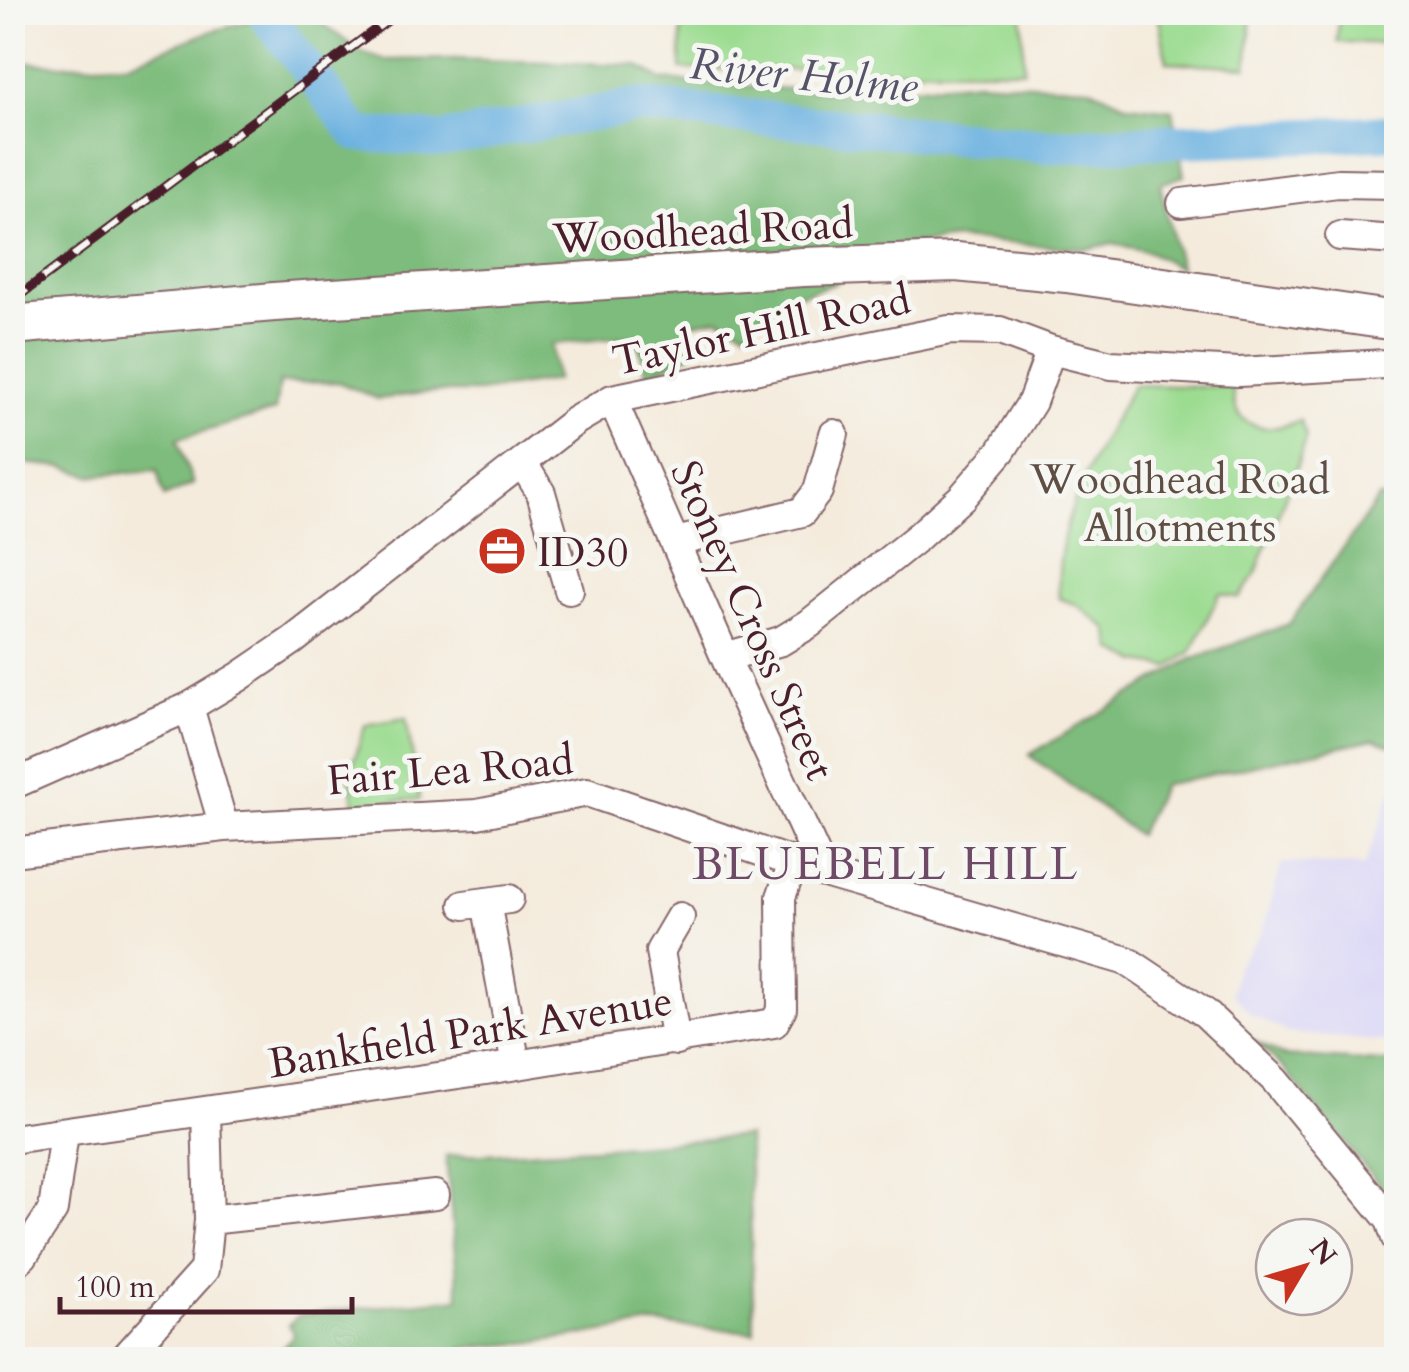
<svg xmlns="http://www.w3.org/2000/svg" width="1409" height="1372" font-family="Cardo,serif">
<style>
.built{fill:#dad6f7}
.green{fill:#9cdc91;stroke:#737e5e;stroke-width:2.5}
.forest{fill:#7dbc7b;stroke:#646e53;stroke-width:2.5}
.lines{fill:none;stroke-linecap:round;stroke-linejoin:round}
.river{stroke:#69b0e0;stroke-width:35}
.minor-casing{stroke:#866669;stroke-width:32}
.major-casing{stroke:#866669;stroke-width:42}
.minor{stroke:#fff;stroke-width:28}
.major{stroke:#fff;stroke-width:38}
.rail-casing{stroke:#4a1f2b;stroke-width:10}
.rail{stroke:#f6f6f2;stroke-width:6;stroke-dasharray:19;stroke-linecap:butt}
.labels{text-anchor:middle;stroke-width:10;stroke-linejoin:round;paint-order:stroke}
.street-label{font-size:42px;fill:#4a1f2b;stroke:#f6f6f2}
.park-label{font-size:42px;fill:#5e4e44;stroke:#f6f6f2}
.poi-label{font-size:42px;fill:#4a1f2b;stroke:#f6f6f2;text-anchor:start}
.water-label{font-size:45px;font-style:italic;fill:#55526a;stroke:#f6f6f2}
.neighbourhood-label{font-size:45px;letter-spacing:2.5px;fill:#6e4a67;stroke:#f6f6f2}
</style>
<rect width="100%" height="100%" fill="#f6f6f2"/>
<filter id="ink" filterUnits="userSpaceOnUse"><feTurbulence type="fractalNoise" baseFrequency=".01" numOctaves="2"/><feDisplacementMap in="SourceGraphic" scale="20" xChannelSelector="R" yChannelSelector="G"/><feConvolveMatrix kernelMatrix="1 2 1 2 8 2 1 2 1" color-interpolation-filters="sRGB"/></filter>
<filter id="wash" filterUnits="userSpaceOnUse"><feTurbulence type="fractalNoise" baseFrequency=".0048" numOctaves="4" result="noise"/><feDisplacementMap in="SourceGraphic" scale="40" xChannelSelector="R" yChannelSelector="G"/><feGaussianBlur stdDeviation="2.25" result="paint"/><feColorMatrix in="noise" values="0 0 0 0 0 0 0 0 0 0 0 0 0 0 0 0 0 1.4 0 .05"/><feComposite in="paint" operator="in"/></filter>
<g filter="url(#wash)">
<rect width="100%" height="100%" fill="#f4ebdc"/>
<path class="built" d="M1396,781V1043L1288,1033L1252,1015L1231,993L1238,964L1262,932L1282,863L1364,866Z"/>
<path class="green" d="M1339,12L1396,13V44L1337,42Z
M681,13H1022L1024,70L681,69Z
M1159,13H1252L1247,67L1167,62L1158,14Z
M1133,385L1233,387C1231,430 1268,435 1300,420L1306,436L1297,466L1255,575L1239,598L1220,593L1191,652L1169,667L1138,662L1113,650L1108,629L1077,605L1059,598C1054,517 1096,453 1133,385Z
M406,718L420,799L355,804L349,777L365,725Z"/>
<path class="forest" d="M308,12L359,51L384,60L453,59L637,65L662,80L850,93L977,81L1089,87L1127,105L1173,110L1184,176L1160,184L1180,268L1149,252L1113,243L1087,249L957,239L876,248L834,284L795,296L759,317L746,331L719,318L688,324L693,353L647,375L636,336L552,344L556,380L479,392H431L378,399L338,382L279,383L275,411L177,439L193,484L164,497L157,470L91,476L64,467L13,462V61L62,65L128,63L209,32L280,13Z
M1379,498H1396V747L1374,739L1163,785L1138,835L1029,755L1190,660L1289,624Z
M1253,1040L1283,1056L1396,1063V1205L1282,1067Z
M748,1136L754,1332L653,1324L537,1342L464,1348L463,1359H271L294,1335L289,1325L299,1315L459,1298L446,1156L596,1148Z"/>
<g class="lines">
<path class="river" d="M264,12L357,134L441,140L638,106L1048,146L1396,132"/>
</g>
</g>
<g filter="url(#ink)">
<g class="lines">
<g class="minor-casing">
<path id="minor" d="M1182,203L1338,183L1396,184
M1340,236L1396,240
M612,399L725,657L824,873
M522,462L541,493L569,590
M675,542L802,512L818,491L834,434
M725,657L781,641L809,624L919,536L962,497L1001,451L1032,402L1051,350
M189,707L224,827
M12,785L189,707L239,677L292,641L575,421L612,399L949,330L1000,331L1051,350L1111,365L1239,372L1386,364L1396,361
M12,852L224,827L477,814L587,792L824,873L1127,961L1205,1013L1275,1080L1390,1220L1396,1238
M486,902L516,1065
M464,905L509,899
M676,1041L660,951L680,917
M12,1139L486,1070L774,1023L782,1009L781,897L794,861
M209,1220L435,1195
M12,1266L23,1256L53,1210L64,1133
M123,1360L204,1270L209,1220L206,1111"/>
</g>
<g class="major-casing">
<path id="major" d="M12,325L274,302L803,267L956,262L1067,273L1396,321"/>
</g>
<use href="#minor" class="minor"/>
<use href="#major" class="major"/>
<g class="rail-casing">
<path id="rail" d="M12,301L399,12"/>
</g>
<use href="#rail" class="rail"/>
</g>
</g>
<defs>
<g id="office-disc" transform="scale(2.5)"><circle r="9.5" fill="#c8321e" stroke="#f6f6f2"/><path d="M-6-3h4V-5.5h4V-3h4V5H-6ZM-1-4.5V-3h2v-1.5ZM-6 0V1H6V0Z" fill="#fff"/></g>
</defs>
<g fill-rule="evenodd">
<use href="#office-disc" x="502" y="551"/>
</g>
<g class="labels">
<g class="street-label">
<text transform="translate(703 230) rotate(-3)" y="15">Woodhead Road</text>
<text transform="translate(761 329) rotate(-12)" y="15">Taylor Hill Road</text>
<text transform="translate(754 620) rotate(66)" y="15">Stoney Cross Street</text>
<text transform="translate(450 769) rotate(-5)" y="15">Fair Lea Road</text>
<text transform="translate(470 1031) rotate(-9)" y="15">Bankfield Park Avenue</text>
</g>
<g class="park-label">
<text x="1180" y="493">Woodhead Road<tspan x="1180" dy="48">Allotments</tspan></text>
</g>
<g class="poi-label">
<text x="537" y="566">ID30</text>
</g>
<g class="water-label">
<text transform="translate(804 74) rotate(6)" y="16">River Holme</text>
</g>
<g class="neighbourhood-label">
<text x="886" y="879">BLUEBELL HILL</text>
</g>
</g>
<rect width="1409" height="1372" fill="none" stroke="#f6f6f2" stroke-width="50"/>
<g transform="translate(1304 1267) rotate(52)"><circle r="48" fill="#f6f6f2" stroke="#b1a0a2" stroke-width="2.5"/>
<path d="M0-8L18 38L0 25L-18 38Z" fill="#c8321e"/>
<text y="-15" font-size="28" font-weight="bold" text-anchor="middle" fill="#4a1f2b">N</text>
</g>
<path d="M60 1297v15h292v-15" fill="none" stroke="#4a1f2b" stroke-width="5"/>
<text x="75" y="1297" font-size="30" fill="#4a1f2b" stroke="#f6f6f2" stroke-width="8" paint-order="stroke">100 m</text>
</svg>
